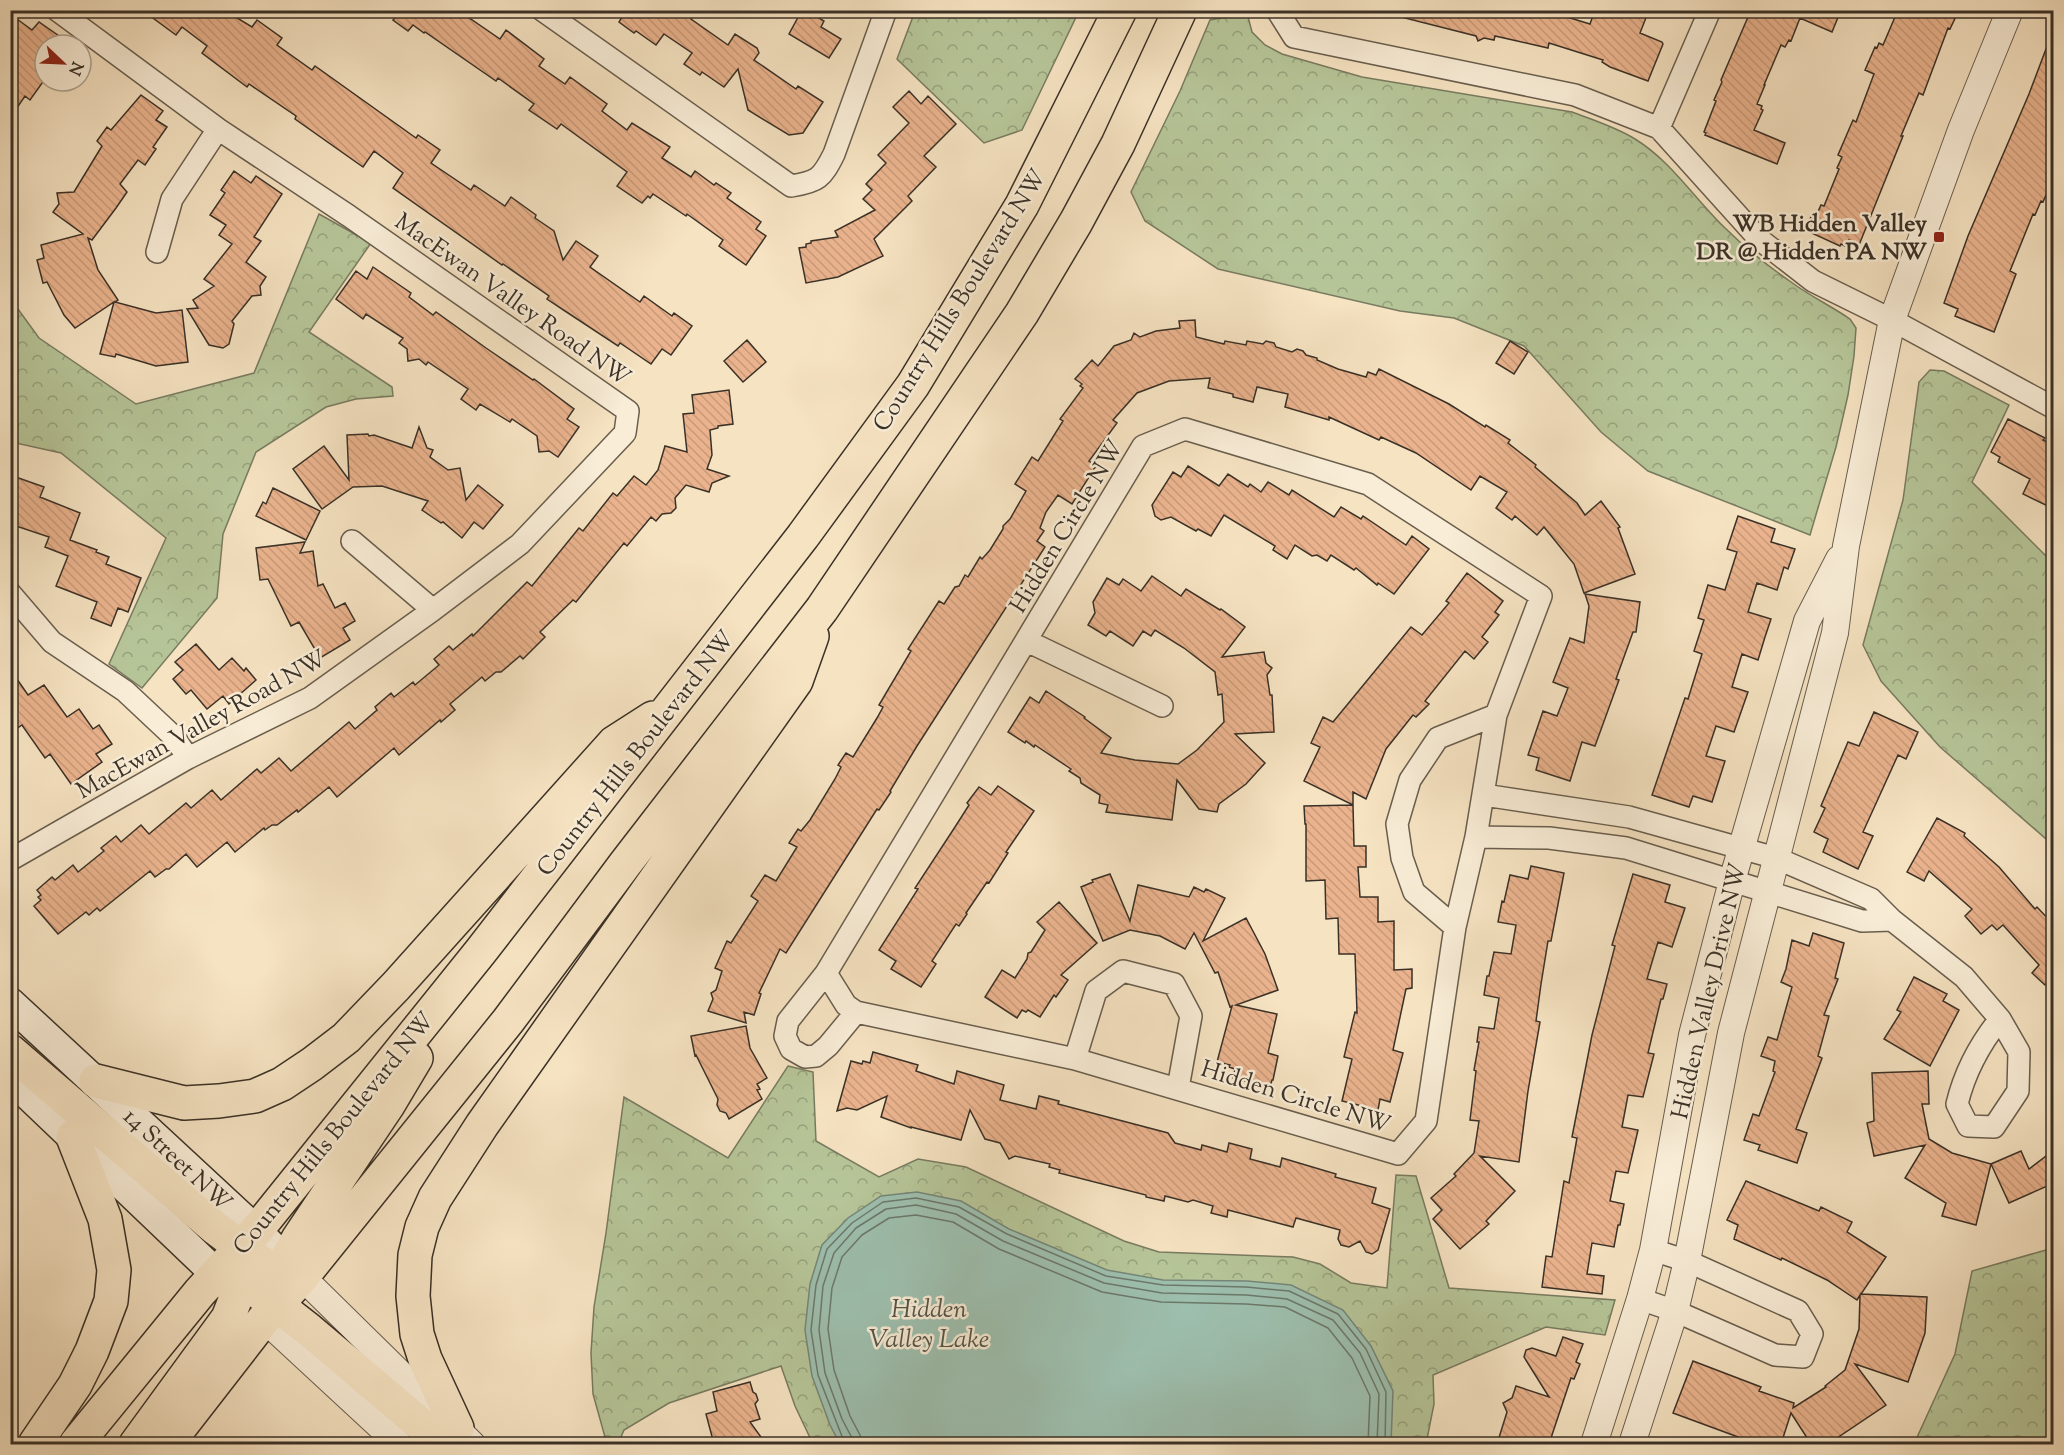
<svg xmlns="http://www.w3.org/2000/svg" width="2064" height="1455" font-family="'Sorts Mill Goudy',serif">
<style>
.park{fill:url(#park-crowns);stroke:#787b60;stroke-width:1.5}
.water{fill:#9dbfae;stroke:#758678;stroke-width:1.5}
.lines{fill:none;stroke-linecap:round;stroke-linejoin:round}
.shore{stroke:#6c786a;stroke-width:1.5}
.building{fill:url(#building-back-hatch);stroke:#3a3127;stroke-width:1.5}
.minor-casing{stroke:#695e4e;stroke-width:24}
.tertiary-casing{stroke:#695e4e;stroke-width:28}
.secondary-casing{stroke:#3a3127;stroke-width:33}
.primary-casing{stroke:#3a3127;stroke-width:36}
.minor{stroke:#f9edd7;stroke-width:21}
.tertiary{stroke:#f9edd7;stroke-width:26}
.secondary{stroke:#f9edd7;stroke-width:30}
.primary{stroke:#f6e3c2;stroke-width:33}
.poi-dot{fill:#8f2418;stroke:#f9edd7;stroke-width:2}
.labels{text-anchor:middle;stroke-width:5;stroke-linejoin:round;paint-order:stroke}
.poi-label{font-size:24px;font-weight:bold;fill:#3a3127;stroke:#f9edd7;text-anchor:end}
.street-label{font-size:24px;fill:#3a3127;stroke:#f9edd7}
.water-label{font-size:26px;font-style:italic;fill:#535449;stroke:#f9edd7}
</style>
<defs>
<pattern id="park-crowns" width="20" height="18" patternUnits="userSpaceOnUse" patternTransform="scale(1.5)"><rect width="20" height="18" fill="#b6c598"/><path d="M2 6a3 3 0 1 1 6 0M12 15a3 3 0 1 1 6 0" fill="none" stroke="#95a17c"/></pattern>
<pattern id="building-back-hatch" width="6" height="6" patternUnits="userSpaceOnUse" patternTransform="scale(1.5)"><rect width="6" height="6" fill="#eab38d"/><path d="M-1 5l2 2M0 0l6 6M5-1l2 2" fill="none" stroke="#c99a7a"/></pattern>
</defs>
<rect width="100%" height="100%" fill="#f6e3c2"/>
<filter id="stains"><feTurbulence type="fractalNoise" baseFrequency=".00333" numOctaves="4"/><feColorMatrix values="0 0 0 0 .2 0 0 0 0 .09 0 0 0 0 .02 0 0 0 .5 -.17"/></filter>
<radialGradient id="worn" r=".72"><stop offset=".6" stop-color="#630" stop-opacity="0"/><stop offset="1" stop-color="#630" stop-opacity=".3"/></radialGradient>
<path class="park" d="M915,11V10L1079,11L1022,130L984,143L897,59Z
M1247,13L1252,32L1265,45L1282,54L1362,77L1572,112C1593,120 1616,127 1635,139C1671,161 1694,198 1724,227C1744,247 1768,266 1791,282C1810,296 1831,306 1850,319L1856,328L1854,356L1848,395L1836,447L1810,535L1648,471L1601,432L1524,346L1454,318L1400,311L1218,269L1145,221L1131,192L1180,91L1210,20Z
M319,214L371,243L309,332L392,387L393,396L356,399L326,407L256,452L223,534L217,598L142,688L109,664L166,538L61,453L11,442L10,298L39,338L136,404L254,373Z
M1930,370L1944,371L2009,405L1972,482L2053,563V845L1940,747L1881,681L1863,645L1903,500L1919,382Z
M788,1066L813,1072L816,1141L879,1177L918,1159L966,1167L1124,1241L1159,1252L1293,1257L1320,1264L1351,1283L1387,1288L1396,1175L1416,1176L1449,1288L1615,1300L1605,1335L1546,1327L1433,1375L1434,1404L1426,1444H813L795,1406L781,1366L669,1403L624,1430L618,1444H583L605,1437L593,1394L591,1353L594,1307L606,1233L624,1097L728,1158Z
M2053,1248V1444H1914L1955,1354L1972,1271Z"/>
<path class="water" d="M917,1192L961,1201L1009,1229L1107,1270L1163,1280L1247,1281L1291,1285L1343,1310L1371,1346L1393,1391L1391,1444H840L830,1425L812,1376L805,1330L810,1284L822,1245L848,1218L881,1196Z"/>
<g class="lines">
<path class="shore" d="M845,1444L818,1375L811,1330L816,1285L827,1249L852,1223L883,1202L916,1198L959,1207L1007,1234L1106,1276L1163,1285L1246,1287L1289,1291L1338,1314L1366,1349L1386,1392L1385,1444
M853,1444L852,1438L842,1419L825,1373L819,1330L823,1286L834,1253L856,1228L886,1209L916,1205L956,1214L1003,1241L1104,1283L1162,1293L1246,1295L1287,1299L1333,1320L1360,1353L1379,1394L1377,1444
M862,1444L860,1435L850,1416L834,1370L828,1329L832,1288L842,1257L862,1235L889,1218L916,1215L953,1222L999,1249L1102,1292L1161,1302L1246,1304L1285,1307L1328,1328L1352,1358L1370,1396L1368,1444"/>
</g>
<path class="building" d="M142,10H224L252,27L257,20L282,38L277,45L312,70L315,66L416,138L418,135L440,150L431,163L471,190L474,185L505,206L511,197L536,215L535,218L554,231L563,260L576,241L598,256L590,267L640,302L644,296L672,316L674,313L692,326L671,355L662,349L651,364L620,343L618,346L565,311L547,299L549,296L503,264L502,265L393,188L403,173L374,151L363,167L295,119L296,116L249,84L247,87L202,53L207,46L182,27L176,35Z
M394,10H473L468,17L500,39L506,30L544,59L539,66L565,84L570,77L607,104L602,111L627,130L632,123L670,147L662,158L691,177L695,171L714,185L716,183L731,193L727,198L761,222L756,229L766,236L746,265L719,246L723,240L687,214L686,216L653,194L650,198L648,196L642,203L617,186L627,172L561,124L557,129L529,110L534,104L498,78L496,81L425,32L424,33L413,25L408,31L393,20L398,14Z
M626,10H697L691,19L728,45L735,34L757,48L759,53L754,60L796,89L798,86L823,102L803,133L789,135L748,110L738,69L724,87L702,72L700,75L684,64L692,53L664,34L656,45L636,31L634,33L619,22Z
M802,10H806L824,21L821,27L841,39L829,58L789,34Z
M1398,10H1557V14L1590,24L1595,10H1649L1640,33L1662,42L1663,44L1648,81L1610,67L1602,62L1603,60L1549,43L1548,48L1495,36L1494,40L1484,38L1478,41L1476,36L1397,16Z
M1751,10H1841L1832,32L1800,18L1791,41L1789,40L1785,47L1781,45L1764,85H1765L1757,104L1762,106L1761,109L1763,110L1754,130L1785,143L1777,164L1705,135L1706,133L1704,132L1716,101L1714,100L1722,82L1721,80Z
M1898,10H1959L1950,29L1948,28L1923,95L1919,93L1901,136H1903L1859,245L1849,240L1847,247L1841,244L1840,246L1805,230L1812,215L1816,216L1821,205L1824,206L1839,169L1837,168L1842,157L1838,155L1853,120L1856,122L1874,74L1865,70L1875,47L1877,48L1879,43L1883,45Z
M17,19L32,30L39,22L72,45H45V79L30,100L25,96L10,118V28Z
M2052,33L2054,177L2043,202L2041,201L2035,215L2033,214L2010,271L2016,274L1994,332L1955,316L1958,309L1944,303L1968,236L2029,94Z
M909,91L921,104L928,96L956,124L924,156L936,167L908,196L912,201L874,239L883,256L838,277L806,283L799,248L806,247V244L811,243V241L838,237L835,231L875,210L863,199L872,190L866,184L886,163L878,155L909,123L893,107Z
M141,95L163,111L156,120L167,127L153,147L156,149L145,165L138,160L120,184L127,192L116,208L92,240L88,238L98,270L118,300L115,302L156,313L182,310L188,362L156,366L116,354L115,357L100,354L114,302L75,328L64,315L47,282L43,283L37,260L44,258L41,245L83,234L53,212L59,204L57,193L74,192L102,146L97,141L107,127L111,130Z
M234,171L251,183L256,176L282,194L254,237L261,241L246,262L266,277L260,286L261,295L252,296L232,321L234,324L229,344L223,348L209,345L187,309L198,308L193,300L214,286L204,279L232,244L219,235L226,225L210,215L225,193L221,190Z
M373,267L411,293L409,297L433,315L436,312L486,348L533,380L534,379L574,409L567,419L579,427L558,457L549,451L539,452L537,436L512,419L510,422L480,404L476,410L461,399L468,389L428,362L426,365L419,359L408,361L407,349L399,343L403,338L366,314L363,319L336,299L356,271L367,279Z
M1195,320L1196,337L1224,344L1225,341L1246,345L1247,341L1263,344L1266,341L1274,343L1276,347L1292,352L1297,349L1303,351L1306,355L1317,358V360L1338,369L1366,377L1368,372L1376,375L1379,369L1449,404L1485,427L1486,425L1510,440L1508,443L1536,465L1535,467L1577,503L1585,515L1601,501L1620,527L1618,528L1635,574L1584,593L1574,564L1544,527L1537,535L1515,516L1512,520L1496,508L1507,492L1480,476L1471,490L1416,453L1381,437L1379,440L1329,417V420L1285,407L1288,394L1257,387L1253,402L1233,397V394L1208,388L1210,378L1169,381L1137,393L1113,420L1117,423L1089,461L1096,466L1072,504L1058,495L1046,512L1040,528L1044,531L1037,541L1045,547L917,746L890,791L891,792L879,810L877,809L786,953L780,949L759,993L761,994L754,1015L744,1012L746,1023L708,1011L713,999L711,993L716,990L722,971L715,968L727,941L731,943L758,901L751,896L765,875L776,881L797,847L789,843L798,829L801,831L810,820L835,779L841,767L838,765L846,753L853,757L877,718L883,707L879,705L911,651L908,649L939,601L944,604L955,587L959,586L965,575L968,577L980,557L982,559L990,550L1003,529V526L1010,519L1026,491L1015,484L1032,457L1038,461L1063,421L1060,419L1083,388L1080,386L1082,384L1075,379L1092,360L1098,366L1114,346L1131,340L1134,333L1140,337L1156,331L1180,328L1179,321Z
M747,340L766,362L743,382L724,361Z
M1510,341L1528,352L1514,374L1496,363Z
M729,390L733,424L718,426V428L710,430L712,455L707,469L729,476L712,483L709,492L686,485L675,498L676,508L671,513L662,514L656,521L651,517L627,546L624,543L576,602L573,600L540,632L545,637L523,659L520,656L501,672H496L485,681L482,677L450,704L455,710L441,722L440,720L399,755L394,748L337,797L329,787L298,812L297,810L277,825H272L265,830L264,828L235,852L227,842L197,867L186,854L169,869H166L155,877L150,871L100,911L97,908L89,915L86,912L58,934L34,906L41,900L38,897L41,895L37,890L52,877L55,880L73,865L78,872L104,851L101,848L116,836L121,842L141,825L149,834L186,803L191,808L212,790L221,800L257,769L261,773L279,758L291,771L349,722L355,729L377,710L375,707L391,693L394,697L413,682L415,685L439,665L434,659L449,646L453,650L472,634L473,636L527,582L532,586L579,528L583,531L613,493L617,496L634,476L646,485L658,470L665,446L687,452L683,414L694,413L692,395Z
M2008,419L2045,438L2043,440L2054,445V509L2023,494L2030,479L1998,462L2000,457L1991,452Z
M419,427L427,448L433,450L430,457L448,470L460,468L466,500L478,485L503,505L483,529L474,522L462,538L443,522L441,523L422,510L428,501L382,486L353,487L322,509L293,469L324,446L349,480L347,435L368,434L369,436L374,435L412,448Z
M1188,466L1219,486L1228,474L1248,487L1250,484L1261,492L1268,482L1289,495L1292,490L1334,517L1341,507L1361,519L1363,516L1406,545L1412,536L1429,549L1394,594L1378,583L1377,585L1356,568L1354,570L1331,555L1327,561L1317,555L1312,556L1295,545L1287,559L1273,550L1275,546L1224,515L1211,536L1198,529L1196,531L1171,517L1161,520L1155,516L1152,505L1173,472L1181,477Z
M10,475L44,487L40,497L80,513L70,540L97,550L96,552L109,557L106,564L141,578L128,612L118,608L111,626L91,618L97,602L56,586L68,556L45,547L49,537L10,524Z
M273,488L320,511L306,540L256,516L263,502L266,504Z
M1738,516L1775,529L1771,542L1795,549L1788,569L1784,567L1777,590L1757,583L1748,612L1771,619L1765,637L1758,660L1742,654L1732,687L1748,692L1734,732L1716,726L1706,756L1725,761L1712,802L1693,796L1689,807L1652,795L1685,698L1688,699L1702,654L1694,651L1704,620L1698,618L1708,585L1725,590L1737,552L1727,549Z
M305,542L300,553L313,551L318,586L323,584L335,608L345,603L355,621L343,628L350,640L320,658L299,622L291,626L268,579L260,580L256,548Z
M1467,573L1503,601L1495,612L1499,615L1482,637L1488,642L1474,659L1465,651L1425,701L1429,704L1416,717L1413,715L1386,749L1366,799L1353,792V805L1304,781L1320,747L1311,743L1323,717L1333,722L1411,627L1422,635L1449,603L1446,601Z
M1152,576L1181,596L1186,589L1220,610L1221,609L1245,627L1222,657L1264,652L1266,663L1272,668L1267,675L1270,695H1272L1274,732L1235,734L1265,763L1246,784L1219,804L1217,812L1199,809L1177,780L1172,820L1106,812L1108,805L1099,803L1100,795L1081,783L1080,778L1069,771L1071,769L1035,745L1034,747L1026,741L1025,743L1008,732L1030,697L1039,703L1046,691L1085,717L1084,718L1111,738L1101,753L1135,760L1178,764L1197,750L1224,722L1222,694L1218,695L1215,672L1184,648L1155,630L1151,636L1143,631L1133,646L1110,631L1106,636L1088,625L1095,613L1093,602L1107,578L1119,585L1123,579L1141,591Z
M1585,594L1640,602L1636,632H1633L1616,679L1619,680L1595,746L1582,742L1570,781L1536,770L1539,758L1528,755L1543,711L1557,716L1568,688L1553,682L1570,638L1584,643L1589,606Z
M196,644L219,670L232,658L244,671L246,668L256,680L229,704L223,696L207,709L191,690L186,694L173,679L183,670L175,662Z
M10,669L28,695L44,685L67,717L79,709L93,729L99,725L112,744L96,754L102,762L71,784L50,754L45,758L22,725L10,733Z
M1874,712L1918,732L1906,759L1898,755L1863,832L1873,836L1858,869L1823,852L1828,839L1814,832L1825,808L1821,806L1848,742L1859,746Z
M998,786L1034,811L1006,852L1008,853L989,883L987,882L966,913L967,914L959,926L956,924L932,961L936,964L921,987L891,969L896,961L879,950L918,889L915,888L955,827L969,805L967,803L979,787L991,795Z
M1353,805L1354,846H1366V867H1358L1360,897H1378V922L1394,921V970L1412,969V988L1406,989L1393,1050L1403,1053L1390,1102L1380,1099L1378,1110L1342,1101L1352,1059L1344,1057L1355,1012L1357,1013L1355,954H1339L1338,918L1326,919L1325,880L1306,881V824H1305L1304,806Z
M1937,818L1965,833L1964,836L1999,867L2035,909L2037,907L2054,925V982L2051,979L2045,985L2032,973L2039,965L2003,925L1997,930L1992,925L1981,934L1965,916L1972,909L1929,871L1924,881L1907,872Z
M1531,866L1564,873L1551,941H1548L1541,984L1536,1021L1540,1022L1528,1091L1519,1162L1480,1156L1515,1191L1486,1221L1489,1224L1460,1249L1433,1219L1442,1210L1431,1198L1456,1176L1454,1174L1474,1153L1479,1121L1470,1120L1476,1071L1474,1070L1479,1042H1477L1479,1027L1494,1029L1499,998L1484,995L1487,976H1489L1494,952L1511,954L1516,925L1498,922L1502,901L1504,902L1510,875L1528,879Z
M1110,874L1130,921L1138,885L1189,897L1194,887L1204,892L1206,889L1225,898L1203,941L1246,918L1265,954L1278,990L1236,1005L1277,1014L1268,1053L1278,1056L1273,1080H1272L1270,1087L1233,1078L1235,1069L1229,1067L1230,1065L1217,1062L1232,1006L1230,1007L1218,972L1215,973L1194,933L1185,949L1160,936L1130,930L1103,941L1081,887L1093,882L1092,880Z
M1633,874L1670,885L1665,902L1685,908L1672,947L1658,942L1647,979L1667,984L1663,999H1661L1648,1053L1654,1054L1643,1097L1628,1095L1622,1127L1638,1130L1628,1173L1616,1171L1610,1201L1624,1204L1620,1225H1618L1614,1247L1592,1243L1587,1274L1604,1276L1602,1294L1542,1287L1546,1256L1552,1257L1564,1181L1569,1183L1577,1138L1572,1137L1592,1035L1615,946L1612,945Z
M1059,902L1097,943L1061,975L1068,980L1056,997L1054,995L1040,1017L1028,1010L1026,1012L1022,1010L1017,1018L985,997L1002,970L1015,978L1027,959L1028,953L1031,952L1045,930L1037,922Z
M1813,933L1844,943L1835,978L1838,979L1824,1015L1829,1016L1818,1056L1822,1058L1796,1129L1807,1133L1797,1163L1758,1150L1760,1145L1744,1140L1753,1114L1759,1116L1775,1072L1773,1071L1775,1061L1761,1056L1768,1037L1777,1040L1792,987L1781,982L1786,969L1792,940L1809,946Z
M1914,977L1947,994L1943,1001L1959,1010L1930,1066L1884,1039L1901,1012L1897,1010Z
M746,1026L750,1048L767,1078L757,1084L760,1089L757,1090L762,1099L729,1119L726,1113L720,1111L717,1105L718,1099L696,1055L695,1056L691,1036Z
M873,1052L918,1065L916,1071L954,1084L957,1071L1004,1085L1000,1100L1036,1109L1039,1096L1059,1101L1058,1104L1168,1133L1175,1143L1201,1150L1202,1145L1227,1152L1229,1143L1252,1149L1250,1159L1280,1167L1282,1158L1336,1174L1335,1177L1376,1188L1372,1203L1390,1209L1378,1250L1372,1254L1366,1252L1360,1241L1349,1247L1341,1245L1338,1239L1340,1230L1296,1218L1293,1227L1228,1210L1227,1217L1211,1213L1213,1206L1193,1200L1188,1202L1165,1196L1164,1201L1146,1197V1195L1059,1173L1060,1170L1049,1167L1050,1164L1015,1156L1009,1159L1000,1143L985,1139L970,1110L961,1140L911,1127V1128L881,1117L887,1096L857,1110L847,1108L837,1111L851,1061L862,1064L863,1061L870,1063Z
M1928,1071L1929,1104H1922L1929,1139L1952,1153L1991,1164L1976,1225L1942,1216L1946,1203L1905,1178L1925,1145L1874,1156L1867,1123L1874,1121L1872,1073Z
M2054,1150V1183L2009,1203L1991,1164L2021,1151L2029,1169Z
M1746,1181L1819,1211L1821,1207L1852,1222L1847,1232L1886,1257L1861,1294L1927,1297L1925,1333L1908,1382L1855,1364L1886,1405L1828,1444H1811L1791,1413L1781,1444H1748L1749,1441L1673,1413L1693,1361L1761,1387L1759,1391L1794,1403L1793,1408L1826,1387L1825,1386L1845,1370L1859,1329L1860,1295L1857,1300L1827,1280L1782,1258L1781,1260L1734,1239L1738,1225L1727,1220Z
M1563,1337L1583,1344L1576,1362L1580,1364L1574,1379L1571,1378L1549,1444H1497L1507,1412L1503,1403L1512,1398L1516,1386L1549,1397L1524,1357L1526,1350L1532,1348L1556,1356Z
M750,1382L753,1392L756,1394L758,1400L755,1404L760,1419L750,1422L766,1444H714L706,1414L717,1411L713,1392Z"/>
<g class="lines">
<g class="minor-casing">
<path id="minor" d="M542,10L791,186C818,182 822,178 834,154L886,10
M1277,10L1294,37L1575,95L1659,128L1759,239L1813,281L1892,320L2054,408
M1659,128L1710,10
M157,252L172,199L218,129
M352,541L433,610
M10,593L52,642L125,691L174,737L188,758
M1027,641L1162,706
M1484,795L1629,817L1776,858L1871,899L1892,920L1964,977L2000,1019L2019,1052L2018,1091L1994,1127L1968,1126L1957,1104C1965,1071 1979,1045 2000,1019
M1476,837L1549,838L1626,848L1862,921L1892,920
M10,860L188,758L310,698L433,610L520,544L625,433L628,411L349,216L218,129L57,10
M1455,927L1414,892L1402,858L1397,824L1410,780L1438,738L1496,715
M826,973L846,1005L856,1012L1075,1059L1398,1154L1426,1121L1455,927L1476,837L1496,715L1541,596L1368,484L1185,429L1143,446L826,973L788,1021L785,1036L791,1049L805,1057L816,1056L828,1046L856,1012
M1075,1059L1096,991L1123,971L1174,984L1191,1016L1178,1088
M1640,1299L1675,1311L1775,1355L1803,1357L1812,1334L1798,1311L1687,1261L1653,1250"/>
</g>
<g class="tertiary-casing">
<path id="tertiary" d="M302,1277L472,1444
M264,1319L399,1444
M1594,1444L1640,1299L1653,1250L1692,1035L1732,881L1807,621L1839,559
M1632,1444L1675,1311L1687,1261L1731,1033L1835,633L1846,546L1892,320L1961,130L2010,10"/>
</g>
<g class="secondary-casing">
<path id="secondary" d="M10,1003L256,1231L302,1277
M10,1077L233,1290"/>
</g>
<g class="primary-casing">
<path id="primary" d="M10,1051L214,1227L259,1261
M96,1081L184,1103L219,1101L255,1096L282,1084L312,1064L346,1038L396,986L614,743L653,718
M216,1275L244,1282L277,1305L309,1330L444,1444
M266,1296L298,1239L388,1105L416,1058
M457,1428L425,1359L417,1334L413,1296L415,1255L422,1227L435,1198L482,1125L796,681L812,636
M35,1444L75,1385L92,1351L111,1301L114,1270L105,1219L73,1137
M76,1444L200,1292L256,1231L481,951L803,536L913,385L1022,205L1120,10
M136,1444L228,1318L250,1262
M167,1444L264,1319L302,1277L508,1021L625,864L822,609L1022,313L1076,222L1118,144L1180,10"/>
</g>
<use href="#minor" class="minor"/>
<use href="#tertiary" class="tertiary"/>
<use href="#secondary" class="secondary"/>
<use href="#primary" class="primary"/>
</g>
<rect class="poi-dot" x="1933" y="231" width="12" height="12" rx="3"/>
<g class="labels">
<g class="poi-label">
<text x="1927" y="231">WB Hidden Valley<tspan x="1927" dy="28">DR @ Hidden PA NW</tspan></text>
</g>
<g class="street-label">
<text transform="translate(513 299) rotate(35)" y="8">MacEwan Valley Road NW</text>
<text transform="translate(959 300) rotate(-58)" y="8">Country Hills Boulevard NW</text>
<text transform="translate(1066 526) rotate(-59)" y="8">Hidden Circle NW</text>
<text transform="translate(201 724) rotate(-29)" y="8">MacEwan Valley Road NW</text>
<text transform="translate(635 753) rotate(-52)" y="8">Country Hills Boulevard NW</text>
<text transform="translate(1708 991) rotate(-77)" y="8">Hidden Valley Drive NW</text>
<text transform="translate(1296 1096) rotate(17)" y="8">Hidden Circle NW</text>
<text transform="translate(333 1133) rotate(-51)" y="8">Country Hills Boulevard NW</text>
<text transform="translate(178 1159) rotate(43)" y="8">14 Street NW</text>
</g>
<g class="water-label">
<text x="929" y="1317">Hidden<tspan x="929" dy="30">Valley Lake</tspan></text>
</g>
</g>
<rect width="2064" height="1455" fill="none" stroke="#f6e3c2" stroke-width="36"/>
<rect x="12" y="12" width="2040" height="1431" fill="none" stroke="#3a3127" stroke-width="3"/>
<rect x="18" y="18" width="2028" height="1419" fill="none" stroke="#3a3127" stroke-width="1.5"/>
<g transform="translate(63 63) rotate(113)"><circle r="28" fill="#f9edd7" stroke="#ada291" stroke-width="1.5"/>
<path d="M0-4.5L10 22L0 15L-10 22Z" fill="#8f2418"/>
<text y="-9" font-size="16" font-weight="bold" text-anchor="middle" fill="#3a3127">N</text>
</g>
<rect width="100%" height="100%" filter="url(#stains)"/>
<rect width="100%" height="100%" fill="url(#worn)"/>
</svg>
